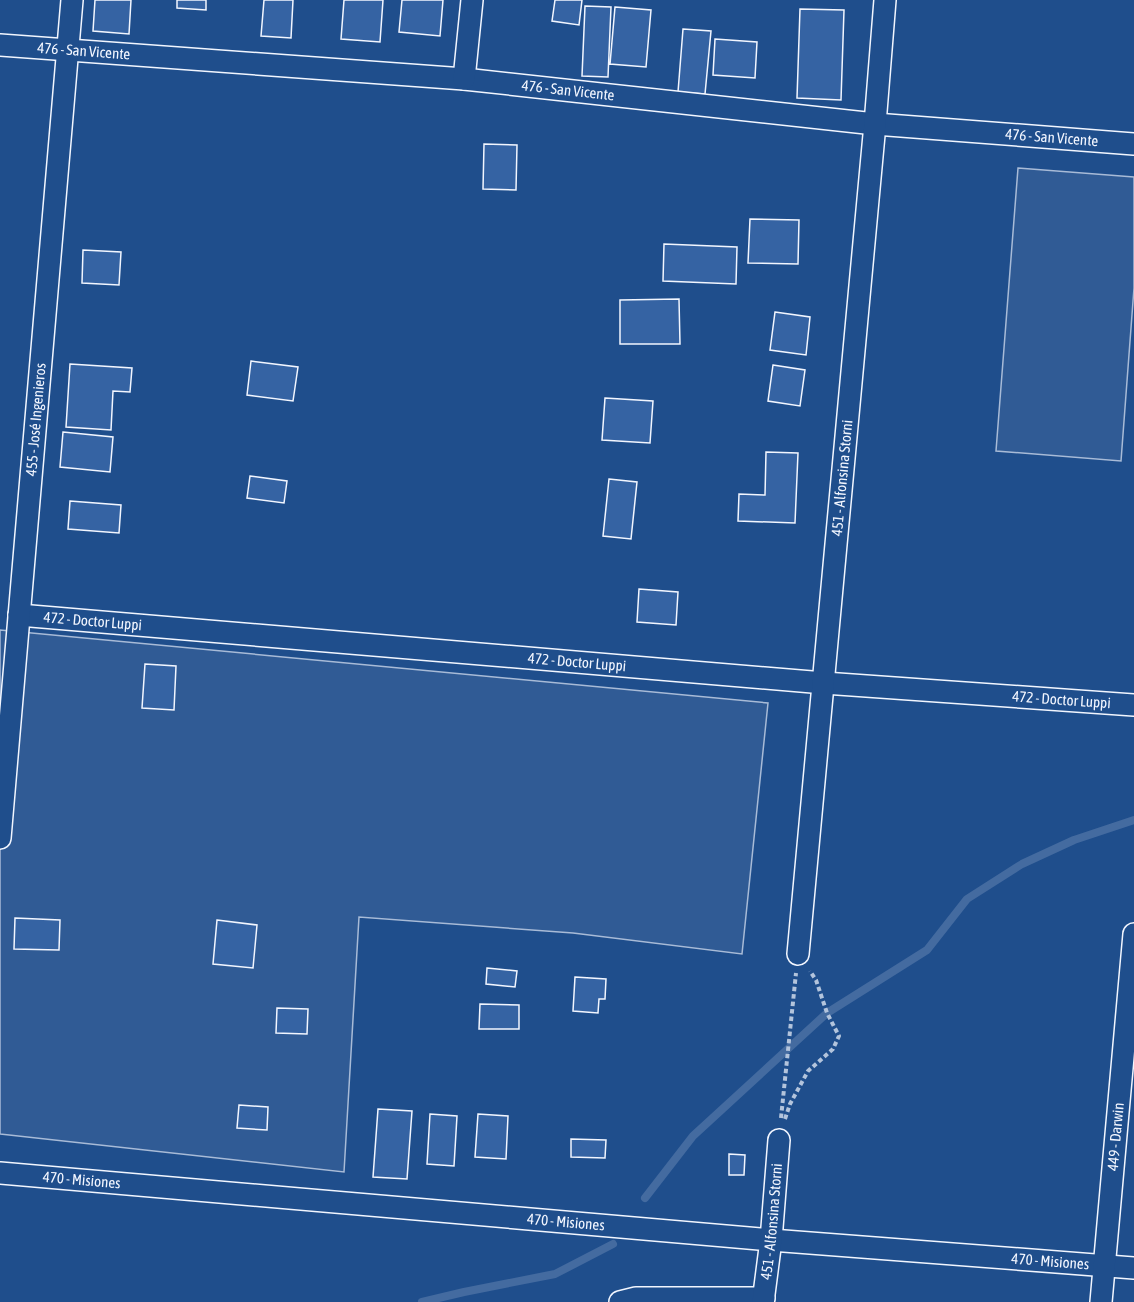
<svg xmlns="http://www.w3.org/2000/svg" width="1134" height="1302" font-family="'Asap Condensed',sans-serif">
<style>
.green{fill:#305b95;stroke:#a8bbd7;stroke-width:1.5}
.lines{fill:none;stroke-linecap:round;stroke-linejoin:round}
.stream{stroke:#446ba0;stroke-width:8}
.building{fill:#3563a3;stroke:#f2f6ff;stroke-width:1.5}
.minor-casing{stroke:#f2f6ff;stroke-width:24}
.path{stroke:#b3c4dc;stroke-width:4;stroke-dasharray:4.5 3;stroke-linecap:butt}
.minor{stroke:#1f4e8c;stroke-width:21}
.labels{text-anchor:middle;stroke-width:4.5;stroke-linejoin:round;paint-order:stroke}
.street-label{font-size:15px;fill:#f2f6ff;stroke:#1f4e8c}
</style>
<rect width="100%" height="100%" fill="#1f4e8c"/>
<path class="green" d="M1018,168L1134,177V288L1121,461L996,451Z
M0,630L768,703L742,954L573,933L359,917L344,1172L0,1134Z"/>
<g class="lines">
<path class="stream" d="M645,1198L693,1136L827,1013L927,950L967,899L1022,864L1074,840L1134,820
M422,1302L464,1292L555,1274L613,1244"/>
</g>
<path class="building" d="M95,0H131L129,34L93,31Z
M177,0H206V10L177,8Z
M264,0H293L291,38L261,36Z
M344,0H383L380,42L341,39Z
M402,0H443L440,36L399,32Z
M555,0H582L579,25L552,21Z
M585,6L611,7L608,77L582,76Z
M615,7L651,10L646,67L610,64Z
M800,9L844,10L841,100L797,98Z
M683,29L711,31L705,94L678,92Z
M715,39L757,42L755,78L713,75Z
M484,144L517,145L516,190L483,189Z
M750,219L799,220L798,264L748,263Z
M664,244L737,247L736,284L663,281Z
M83,250L121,252L119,285L82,283Z
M679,299L680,344H620V300Z
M775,312L810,317L806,355L770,350Z
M251,361L298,367L293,401L247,395Z
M70,364L132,368L130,392L113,391L111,430L66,427Z
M773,365L805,370L800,406L768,401Z
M605,398L653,401L650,443L602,440Z
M63,432L113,437L110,472L60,467Z
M766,452L798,453L795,523L738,521L739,494L765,495Z
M250,476L287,481L284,503L247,498Z
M609,479L637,482L631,539L603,536Z
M70,501L121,505L119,533L68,529Z
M639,589L678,592L676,625L637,622Z
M145,664L176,666L174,710L142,708Z
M15,918L60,920L59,950L14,949Z
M217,920L257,925L253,968L213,964Z
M487,968L517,971L515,987L486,984Z
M575,977L606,979L605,999H599L598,1013L573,1011Z
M480,1004L519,1005V1029H479Z
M277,1008L308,1009L307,1034L276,1033Z
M239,1105L268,1107L267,1130L237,1128Z
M378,1109L412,1111L407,1179L373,1177Z
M430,1114L457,1116L454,1166L427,1164Z
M478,1114L508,1116L506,1159L475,1157Z
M571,1139L606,1140L605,1158L571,1157Z
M729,1154L745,1155L744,1175H729Z"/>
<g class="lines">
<g class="minor-casing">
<g id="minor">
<path id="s1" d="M0,45L464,79L875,124L1134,144"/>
<path d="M464,79L472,0"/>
<path id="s2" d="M19,615L824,683L1134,705"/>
<path id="s3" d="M0,838L72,0"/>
<path id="s4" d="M798,954L875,124L885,0"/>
<path id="s5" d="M0,1173L771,1240L1134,1268"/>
<path d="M620,1302L636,1298H764"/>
<path id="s6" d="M763,1302L771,1240L779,1140"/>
<path id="s7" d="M1101,1302L1134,934"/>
</g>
</g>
<path class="path" d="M781,1118L796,973
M785,1119L790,1104L808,1071L833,1049L839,1036L827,1013L816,980L810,971"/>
<use href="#minor" class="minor"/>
</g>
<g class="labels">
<g class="street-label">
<text dy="5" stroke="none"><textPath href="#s1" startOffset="84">476 - San Vicente</textPath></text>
<text dy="5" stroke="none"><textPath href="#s1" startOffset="570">476 - San Vicente</textPath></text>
<text dy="5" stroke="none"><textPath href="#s1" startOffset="1056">476 - San Vicente</textPath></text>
<text dy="5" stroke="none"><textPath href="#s3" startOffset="420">455 - José Ingenieros</textPath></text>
<text dy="5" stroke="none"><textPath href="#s4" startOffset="478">451 - Alfonsina Storni</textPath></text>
<text dy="5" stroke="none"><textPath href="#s2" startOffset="74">472 - Doctor Luppi</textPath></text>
<text dy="5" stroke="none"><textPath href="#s2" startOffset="560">472 - Doctor Luppi</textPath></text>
<text dy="5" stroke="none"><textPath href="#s2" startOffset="1046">472 - Doctor Luppi</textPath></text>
<text dy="5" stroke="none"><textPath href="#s7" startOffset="166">449 - Darwin</textPath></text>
<text dy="5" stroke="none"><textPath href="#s5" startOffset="82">470 - Misiones</textPath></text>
<text dy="5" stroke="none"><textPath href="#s6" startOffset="81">451 - Alfonsina Storni</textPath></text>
<text dy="5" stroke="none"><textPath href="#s5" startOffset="568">470 - Misiones</textPath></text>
<text dy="5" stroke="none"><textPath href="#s5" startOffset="1054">470 - Misiones</textPath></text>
</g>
</g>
</svg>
